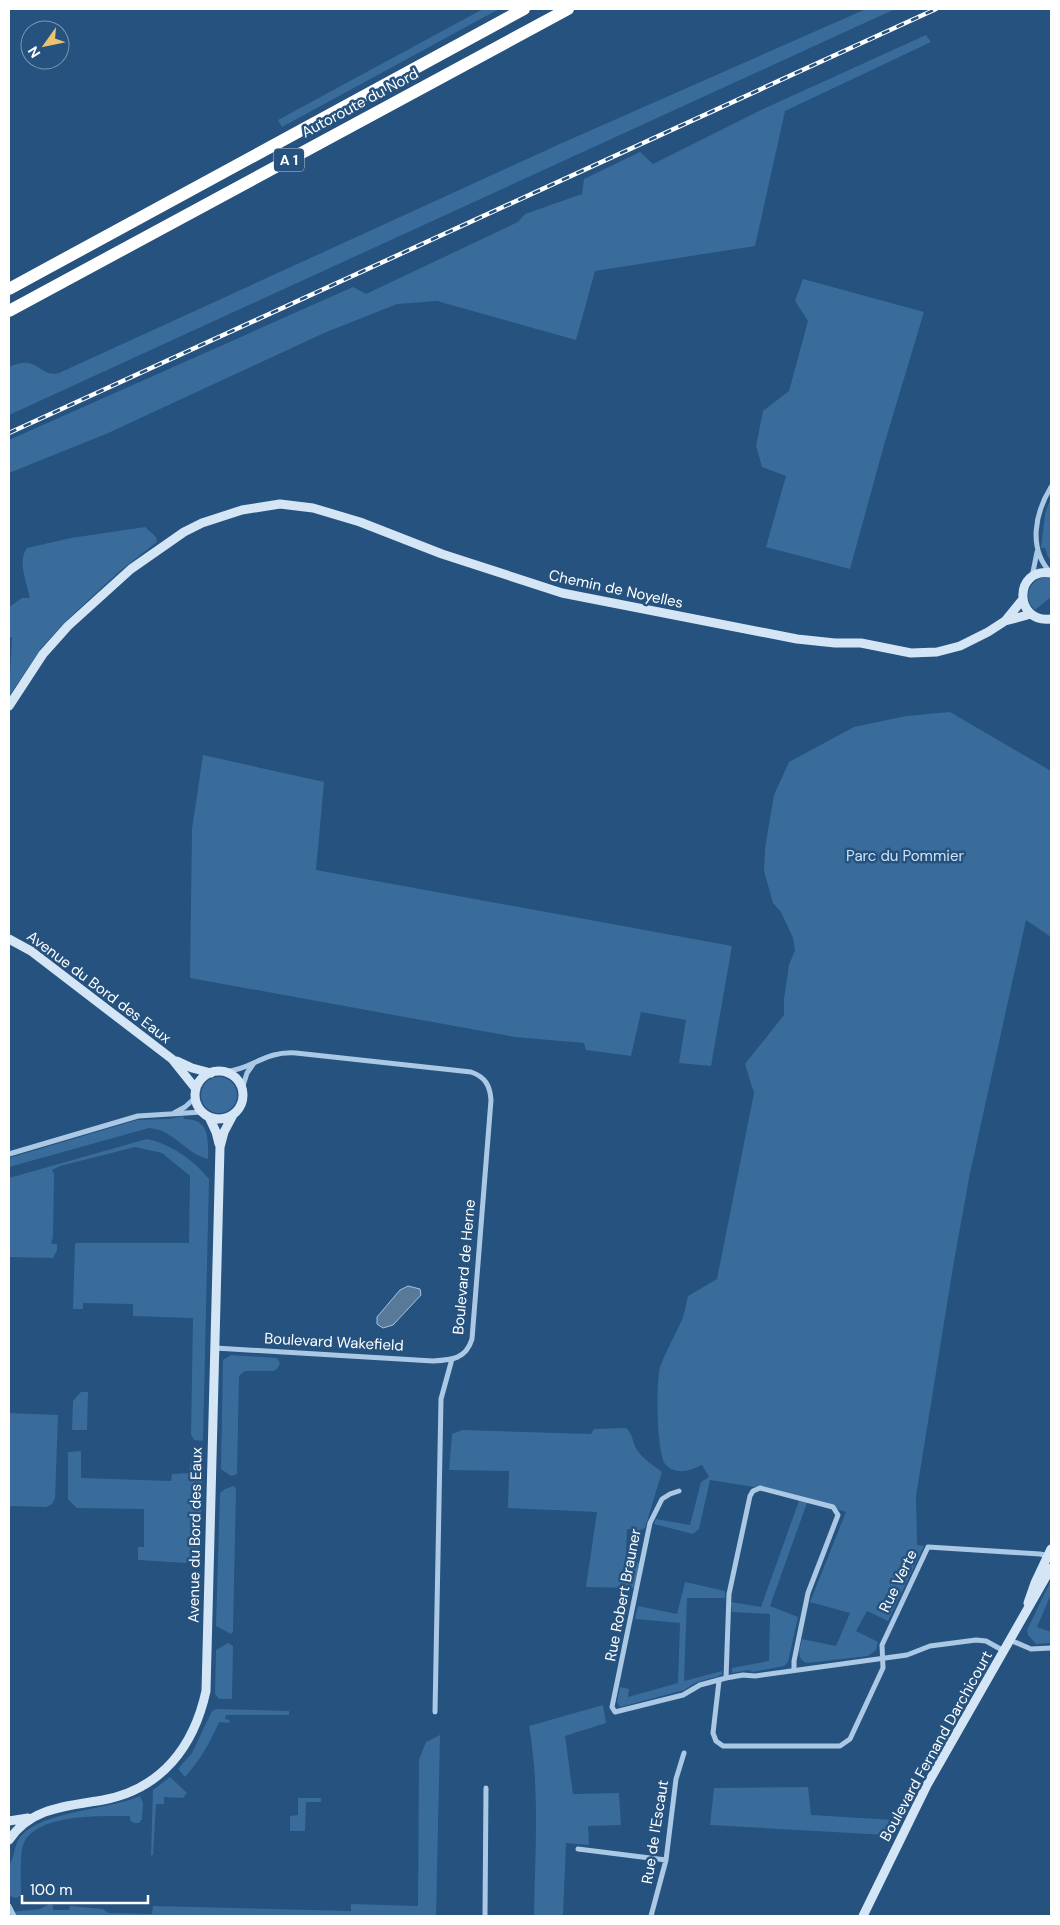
<svg xmlns="http://www.w3.org/2000/svg" width="1060" height="1925" font-family="'DM Sans',sans-serif">
<style>
.green{fill:#396c9b}
.water{fill:#597998;stroke:#9fc5e6}
.lines{fill:none;stroke-linecap:round;stroke-linejoin:round}
.street{stroke:#abc9e5;stroke-width:5}
.secondary{stroke:#d4e5f5;stroke-width:9}
.highway{stroke:#fff;stroke-width:12}
.rail-casing{stroke:#fff;stroke-width:4.5}
.rail{stroke:#25527e;stroke-width:2.5;stroke-dasharray:8;stroke-linecap:butt}
.labels{text-anchor:middle;stroke-width:5;stroke-linejoin:round;paint-order:stroke}
.shield{fill:#25527e;stroke:#becbd8;stroke-width:1}
.shield-label{font-size:14px;font-weight:bold;fill:#fff}
.street-label{font-size:15px;fill:#fff;stroke:#25527e}
.park-label{font-size:15px;fill:#cee2f4;stroke:#25527e}
</style>
<rect width="100%" height="100%" fill="#25527e"/>
<path class="green" d="M483,9H499L282,127L278,120Z
M866,9H895L9,415V367C38,353 39,378 59,373L562,143Z
M926,35L931,42L785,111L755,246L595,271L576,340L437,301L397,304L324,333L106,434L9,473V440L353,287L366,294L518,222L525,214L582,194L584,179L640,152L653,164L761,110Z
M803,279L924,312L884,445L850,569L766,547L786,476L762,467L756,446L763,411L789,391L808,321L795,301Z
M1051,497V560L1048,557L1045,548H1041L1045,514Z
M145,527L156,537L157,542L121,570L67,620L42,647L9,696L12,637H9V607L22,598H30C27,583 17,561 27,548L71,538Z
M1046,577L1051,578V597L1035,610C1022,598 1029,579 1046,577Z
M950,712L1051,771V937L1026,920L969,1178L953,1267L916,1496L917,1545L924,1546L888,1621L867,1611L856,1631L878,1642L876,1650L868,1656L807,1663C795,1658 800,1649 802,1639L836,1646L850,1613L810,1602L846,1512L808,1500L770,1606L798,1617L788,1662L784,1666L753,1672L748,1670L732,1673V1668L769,1661L770,1614L732,1612L731,1602L761,1607L800,1498L760,1488L710,1480L699,1529L693,1534L654,1524L656,1519L690,1525L701,1482L709,1477L702,1465C691,1470 677,1476 666,1465C656,1454 656,1382 660,1367C666,1351 674,1337 681,1322C685,1314 686,1304 688,1296L717,1279L754,1093L745,1064L784,1015V999L789,965L795,950L793,938L781,912L773,903L764,871L765,848L774,795L789,762L854,727L906,716Z
M203,755L324,782L316,870L732,946L711,1066L679,1063L686,1020L641,1012L631,1056L586,1050L584,1043L515,1037L190,978L192,829Z
M201 1095a18 18 0 1 1 36 0a18 18 0 1 1-36 0Z
M183,1116L184,1119C210,1119 208,1138 208,1159C186,1154 173,1129 149,1128L9,1167V1158L137,1120L170,1119Z
M147,1139C169,1143 195,1161 209,1179L203,1441L194,1440L191,1434L193,1318L133,1316V1304L83,1303V1309H73L75,1243H189L190,1176L162,1153L135,1147L60,1166L52,1170L54,1174L53,1237L51,1244H57V1250L53,1258L9,1257V1178Z
M231,1355L277,1358L280,1363L277,1369L274,1371H245L239,1376L237,1474L231,1476L221,1469L223,1360Z
M81,1392H88L87,1430H72L73,1401Z
M9,1413L58,1415L55,1498L52,1504L46,1507L9,1506Z
M626,1428C633,1434 632,1442 637,1450C643,1459 654,1466 662,1472L645,1528L640,1530L627,1529L626,1557L636,1560L639,1564L634,1588L586,1587L597,1512L508,1508L509,1471L449,1470L452,1434L462,1430L591,1434L594,1429Z
M81,1451V1478L171,1481L172,1474L189,1473L192,1456L203,1454L200,1545C197,1553 196,1560 187,1563L138,1560V1547H144V1509L77,1508L68,1499V1452Z
M234,1486L236,1489L233,1631L231,1634L216,1626L220,1493L225,1489Z
M1051,1580V1594L1037,1627L1051,1632V1643L1036,1644L1028,1635L1027,1630Z
M685,1582L725,1591V1598H687L684,1681L722,1671V1674L717,1677L707,1679L695,1683L684,1690L620,1707L617,1702L620,1687L629,1689L628,1697L678,1683L680,1623L635,1619L638,1606L677,1614Z
M228,1643L233,1646L232,1699H219L215,1694L216,1650Z
M603,1705L606,1723L565,1736L573,1794L619,1793L621,1825L588,1826L589,1845L566,1843L563,1916H534C535,1853 540,1788 529,1726Z
M217,1709L289,1711V1715H226L225,1719L230,1720L229,1723L219,1722C210,1743 200,1760 185,1777L178,1769L192,1753L212,1711Z
M440,1735L436,1916H9V1906L11,1912L40,1909L49,1904L53,1905V1910H69L70,1906L103,1909L108,1913L152,1914L153,1906L351,1911V1904L418,1906L419,1760L426,1742Z
M170,1777L187,1793L183,1798L164,1797V1804H156L153,1855H151L153,1790Z
M808,1787L811,1815L894,1820L887,1835L710,1825L714,1788Z
M140,1796L143,1803L142,1819L139,1823H134L130,1820V1816C103,1816 34,1813 23,1845C20,1854 21,1884 21,1895L16,1898L10,1896L9,1865C15,1857 14,1845 20,1837C41,1811 108,1810 140,1796Z
M298,1798H321V1802H306L305,1831H290V1816L298,1815Z"/>
<path class="water" d="M408,1286L420,1289L421,1295L393,1325L383,1328L377,1324V1317L400,1290Z"/>
<g class="lines">
<path class="street" d="M1050,572C1028,548 1035,513 1051,487
M1032,577L1037,552
M242,1089L247,1073L254,1063
M174,1113L185,1107L196,1097
M9,1154L138,1116L202,1112
M215,1348L433,1361C452,1360 466,1359 472,1339L491,1100C490,1085 485,1077 471,1072L296,1053C263,1051 254,1069 225,1072
M679,1491L670,1494L662,1499L650,1523L612,1707L615,1712L683,1695L700,1685L726,1678L743,1675L755,1676L907,1655L930,1646L976,1640L986,1641L1004,1651
M1010,1640L1031,1649L1051,1648
M726,1678L729,1594L750,1496L753,1491L760,1488L833,1507L838,1515L808,1593L794,1661V1670
M719,1681L713,1733L716,1741L723,1746H840L850,1739L883,1668L882,1645L928,1547L1040,1554L1050,1556
M435,1712L441,1399L452,1359
M578,1849L666,1860
M9,1906L14,1916
M485,1916L486,1788
M651,1916L666,1860L676,1779L684,1753"/>
<path class="secondary" d="M1051,573C1013,567 1014,624 1051,619
M1005,621L1031,614
M9,706L43,654L68,626L131,569L184,532L202,523L242,510L280,504L313,508L360,522L442,554L562,593L797,639L835,643H861L911,653L937,652L960,646L988,632L1005,621L1023,599
M9,939L31,951L172,1059L196,1089
M177,1061L192,1068L211,1073
M195 1095a24 24 0 1 1 48 0a24 24 0 1 1-48 0Z
M209,1117L216,1132L219,1144
M1028,1603L1035,1583L1051,1549
M9,1821L28,1818
M9,1840C31,1807 68,1806 103,1800C162,1789 194,1746 206,1691L220,1147L224,1132L233,1115
M863,1916L927,1785L1051,1568"/>
<path class="highway" d="M9,289L524,9
M9,311L568,9"/>
<g class="rail-casing">
<path id="rail" d="M9,433L936,9"/>
</g>
<use href="#rail" class="rail"/>
</g>
<g class="labels">
<rect class="shield" x="274" y="148.5" width="30" height="23" rx="4"/>
<g class="shield-label">
<text x="289" y="165">A 1</text>
</g>
<g class="street-label">
<text transform="translate(360 103) rotate(-28)" y="5">Autoroute du Nord</text>
<text transform="translate(616 589) rotate(12)" y="5">Chemin de Noyelles</text>
<text transform="translate(99 987) rotate(37)" y="5">Avenue du Bord des Eaux</text>
<text transform="translate(464 1267) rotate(-85)" y="5">Boulevard de Herne</text>
<text transform="translate(334 1342) rotate(3)" y="5">Boulevard Wakefield</text>
<text transform="translate(195 1535) rotate(-89)" y="5">Avenue du Bord des Eaux</text>
<text transform="translate(898 1581) rotate(-64)" y="5">Rue Verte</text>
<text transform="translate(623 1595) rotate(-79)" y="5">Rue Robert Brauner</text>
<text transform="translate(936 1746) rotate(-61)" y="5">Boulevard Fernand Darchicourt</text>
<text transform="translate(655 1832) rotate(-81)" y="5">Rue de l'Escaut</text>
</g>
<g class="park-label">
<text x="905" y="861">Parc du Pommier</text>
</g>
</g>
<rect width="1060" height="1925" fill="none" stroke="#ffffff" stroke-width="20"/>
<g transform="translate(45 45) rotate(237)"><circle r="24" fill="#25527e" stroke="#7c97b2"/>
<path d="M0-4L9 19L0 12L-9 19Z" fill="#eec170"/>
<text y="-8" font-size="14" font-weight="bold" text-anchor="middle" fill="#ffffff">N</text>
</g>
<path d="M22 1895v8h126v-8" fill="none" stroke="#ffffff" stroke-width="2.5"/>
<text x="30" y="1895" font-size="15" fill="#ffffff" stroke="#25527e" stroke-width="4" paint-order="stroke">100 m</text>
</svg>
